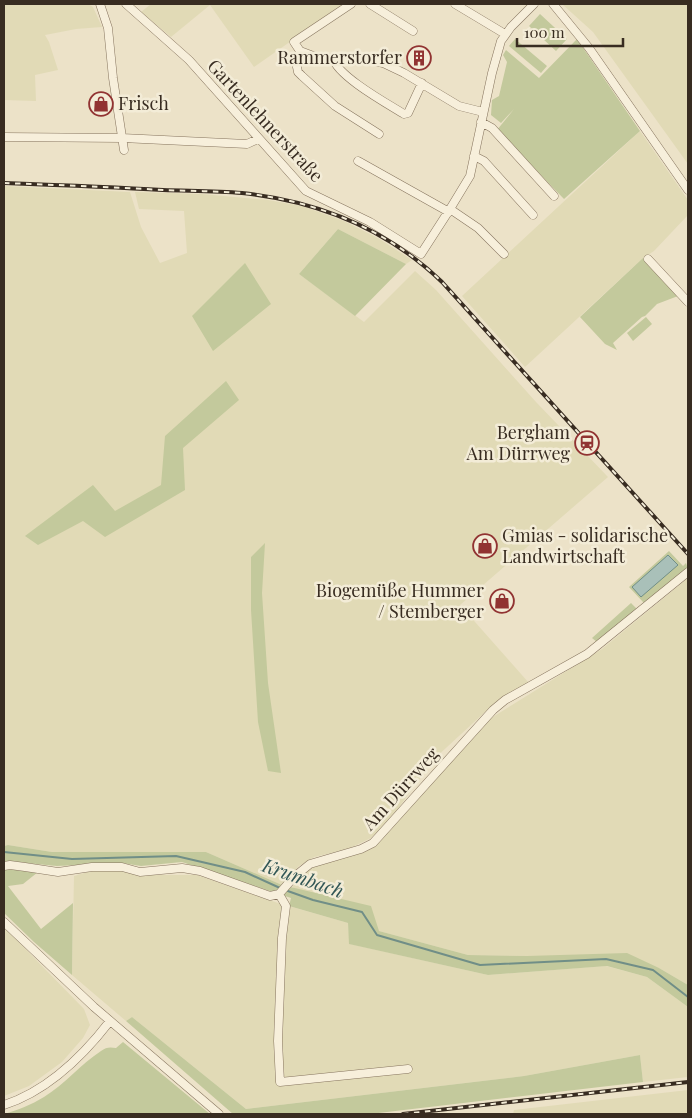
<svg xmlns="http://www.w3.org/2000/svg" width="692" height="1118" font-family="'Playfair Display',serif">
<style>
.farmland{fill:#e1dab6}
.green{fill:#c3c99c}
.water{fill:#a9c0b9;stroke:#708e87}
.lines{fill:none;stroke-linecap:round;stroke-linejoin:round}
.stream{stroke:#708e87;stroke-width:2}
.minor-casing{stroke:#86745e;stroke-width:9}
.minor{stroke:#f7efdb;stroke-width:8}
.rail-casing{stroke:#382c21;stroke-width:4}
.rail{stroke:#f3ecd7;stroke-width:2;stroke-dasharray:5.5;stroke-linecap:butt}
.labels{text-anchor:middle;stroke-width:5;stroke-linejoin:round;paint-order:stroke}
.poi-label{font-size:18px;fill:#382c21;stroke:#f3ecd7;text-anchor:end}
.street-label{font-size:18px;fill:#382c21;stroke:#f3ecd7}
.water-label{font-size:19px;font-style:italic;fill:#315655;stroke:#f3ecd7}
</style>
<rect width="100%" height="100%" fill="#ece2c8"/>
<path class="farmland" d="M4,4H88L93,7L102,27L76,29L45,35L49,42L58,70L35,75L36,101L4,100Z
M151,4H344L254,67L210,5L171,37L141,12Z
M562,4H688V164L593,32Z
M640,131L688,200V215L654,251L643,258L525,367L462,296Z
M4,186L130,192L141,227L160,263L187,253L184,211L139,209L135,192L202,194L268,200L302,206L344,221L378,238L412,260L406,264L338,229L299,274L364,322L415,271L436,290L536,402L608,477L460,605L529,683L497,701L434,759L389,821L371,838L348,849L314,857L299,866L282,885L206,852H52L8,845L4,846Z
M688,578V985L659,968L527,956L468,955L379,931L292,887L298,877L314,865L362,850L488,720L602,649Z
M91,871H123L142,875H197L278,903L348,923L350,944L488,975L606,966L647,977L688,1007V1077L643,1082L640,1055L524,1076L246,1109L132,1017L126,1021L72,975L74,876Z
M4,927L84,1009L90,1025L83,1038L62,1062L29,1086L4,1096Z
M688,1090V1114H513L514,1110Z"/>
<path class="green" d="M540,14L567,39L556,51L529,26Z
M515,39L547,66L541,73L509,46Z
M577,39L640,131L564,199L497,130L514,109L501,123L491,115L492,100L499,96L507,62L503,55L506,50L539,78Z
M338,229L406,264L355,316L299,274Z
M643,258L678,296L657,304L645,316L642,317L613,343L617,350L605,344L580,317Z
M245,263L271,304L213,351L192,316Z
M646,317L652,324L633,341L627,333Z
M226,381L239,400L183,448L185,490L105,537L83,521L38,545L25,536L93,485L115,511L161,485L165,436Z
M265,543L262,593L268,683L281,773L268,771L258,722L251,610V557Z
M669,551L683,566L686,563L688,569L645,603L643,602L629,587Z
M631,603L636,608V611L597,642L592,638Z
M8,845L52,852H206L282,885L371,906L379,931L468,955L527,956L627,953L659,968L688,985V1007L647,977L607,966L488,975L349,944L348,923L289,906L291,898L182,862L141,866L122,863L57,866L16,862L4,863V846Z
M8,869H19L38,872L23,884L8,886L41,929L73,903L72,975L34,942L4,913V870Z
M132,1017L246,1109L524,1076L640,1055L643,1082L370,1114H233L126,1021Z
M123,1042L210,1114H4C18,1110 31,1105 44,1097C65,1084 81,1064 101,1051C106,1047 110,1047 116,1048Z"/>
<path class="water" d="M668,555L678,565L641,597L632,587Z"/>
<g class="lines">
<path class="stream" d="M4,852L72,859L176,856L245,872L280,888
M285,890L313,900L362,912L377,935L480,965L606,959L653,970L688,997"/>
<g class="minor-casing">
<path id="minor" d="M100,4L108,28L113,78L124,150
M126,4L189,60L306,191L370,222L421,254L450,209L470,176L492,73L501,41L511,27L534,4
M351,4L294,42L300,51L316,57L325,58H361L383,63L404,73L459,106L483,112
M370,4L413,31
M455,4L505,34
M553,4L589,48L688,190
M300,51L296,62L298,72L302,76L335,106L379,134
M333,58C337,76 388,104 404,114L408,113L422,83
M481,122L492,128L554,196
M4,137L122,138L247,144L258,139
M474,156L484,161L533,215
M358,161L449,212
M450,209L478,228L504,254
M648,259L688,302
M4,866L10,865L25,867L58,872L92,867H122L140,872L182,868L200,871L270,896L279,894L294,877L310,864L361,849L373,843L493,710L505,700L587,654L688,572
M279,894L286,906L282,938L278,1041L280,1082L408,1069
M4,922L94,1007L219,1114
M4,1105C47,1091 83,1056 110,1021"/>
</g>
<use href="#minor" class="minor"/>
<g class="rail-casing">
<path id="rail" d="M4,183C57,185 110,187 163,190C189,191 216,191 242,193C318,201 387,229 442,282L688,554
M403,1114L688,1082"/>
</g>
<use href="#rail" class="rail"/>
</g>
<defs>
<g id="building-ring" transform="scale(1.25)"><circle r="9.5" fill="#f3ecd7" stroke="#913332" stroke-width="1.5"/><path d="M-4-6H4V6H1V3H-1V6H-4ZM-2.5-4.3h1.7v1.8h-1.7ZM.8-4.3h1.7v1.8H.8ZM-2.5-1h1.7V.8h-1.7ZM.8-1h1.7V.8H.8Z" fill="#913332"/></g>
<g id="shop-ring" transform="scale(1.25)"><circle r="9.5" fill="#f3ecd7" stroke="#913332" stroke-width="1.5"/><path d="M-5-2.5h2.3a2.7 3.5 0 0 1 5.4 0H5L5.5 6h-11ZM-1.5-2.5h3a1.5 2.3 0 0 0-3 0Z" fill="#913332"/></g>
<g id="station-ring" transform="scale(1.25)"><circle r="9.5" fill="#f3ecd7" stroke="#913332" stroke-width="1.5"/><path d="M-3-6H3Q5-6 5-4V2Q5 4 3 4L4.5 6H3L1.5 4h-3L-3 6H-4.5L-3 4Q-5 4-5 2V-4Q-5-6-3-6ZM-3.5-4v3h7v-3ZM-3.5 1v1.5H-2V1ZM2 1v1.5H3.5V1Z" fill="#913332"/></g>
</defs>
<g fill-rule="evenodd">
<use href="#building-ring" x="419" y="58"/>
<use href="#shop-ring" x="101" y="104"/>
<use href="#station-ring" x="587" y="443"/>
<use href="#shop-ring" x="485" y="546"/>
<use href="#shop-ring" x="502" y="601"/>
</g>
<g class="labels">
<g class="poi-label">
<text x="402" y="64">Rammerstorfer</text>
<text x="118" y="110" text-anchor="start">Frisch</text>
<text x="570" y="439">Bergham<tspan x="570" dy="21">Am Dürrweg</tspan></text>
<text x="502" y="542" text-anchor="start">Gmias - solidarische<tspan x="502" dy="21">Landwirtschaft</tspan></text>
<text x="484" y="597">Biogemüße Hummer<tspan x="484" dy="21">/ Stemberger</tspan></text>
</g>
<g class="street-label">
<text transform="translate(265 121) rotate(47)" y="6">Gartenlehnerstraße</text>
<text transform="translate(401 789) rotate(-48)" y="6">Am Dürrweg</text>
</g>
<g class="water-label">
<text transform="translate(303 878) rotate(19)" y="7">Krumbach</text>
</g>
</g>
<rect width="692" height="1118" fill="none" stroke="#382c21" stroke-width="10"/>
<path d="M517 38v8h106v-8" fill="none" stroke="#382c21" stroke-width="2.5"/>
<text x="524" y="38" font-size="15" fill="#382c21" stroke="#f3ecd7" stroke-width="4" paint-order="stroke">100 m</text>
</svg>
